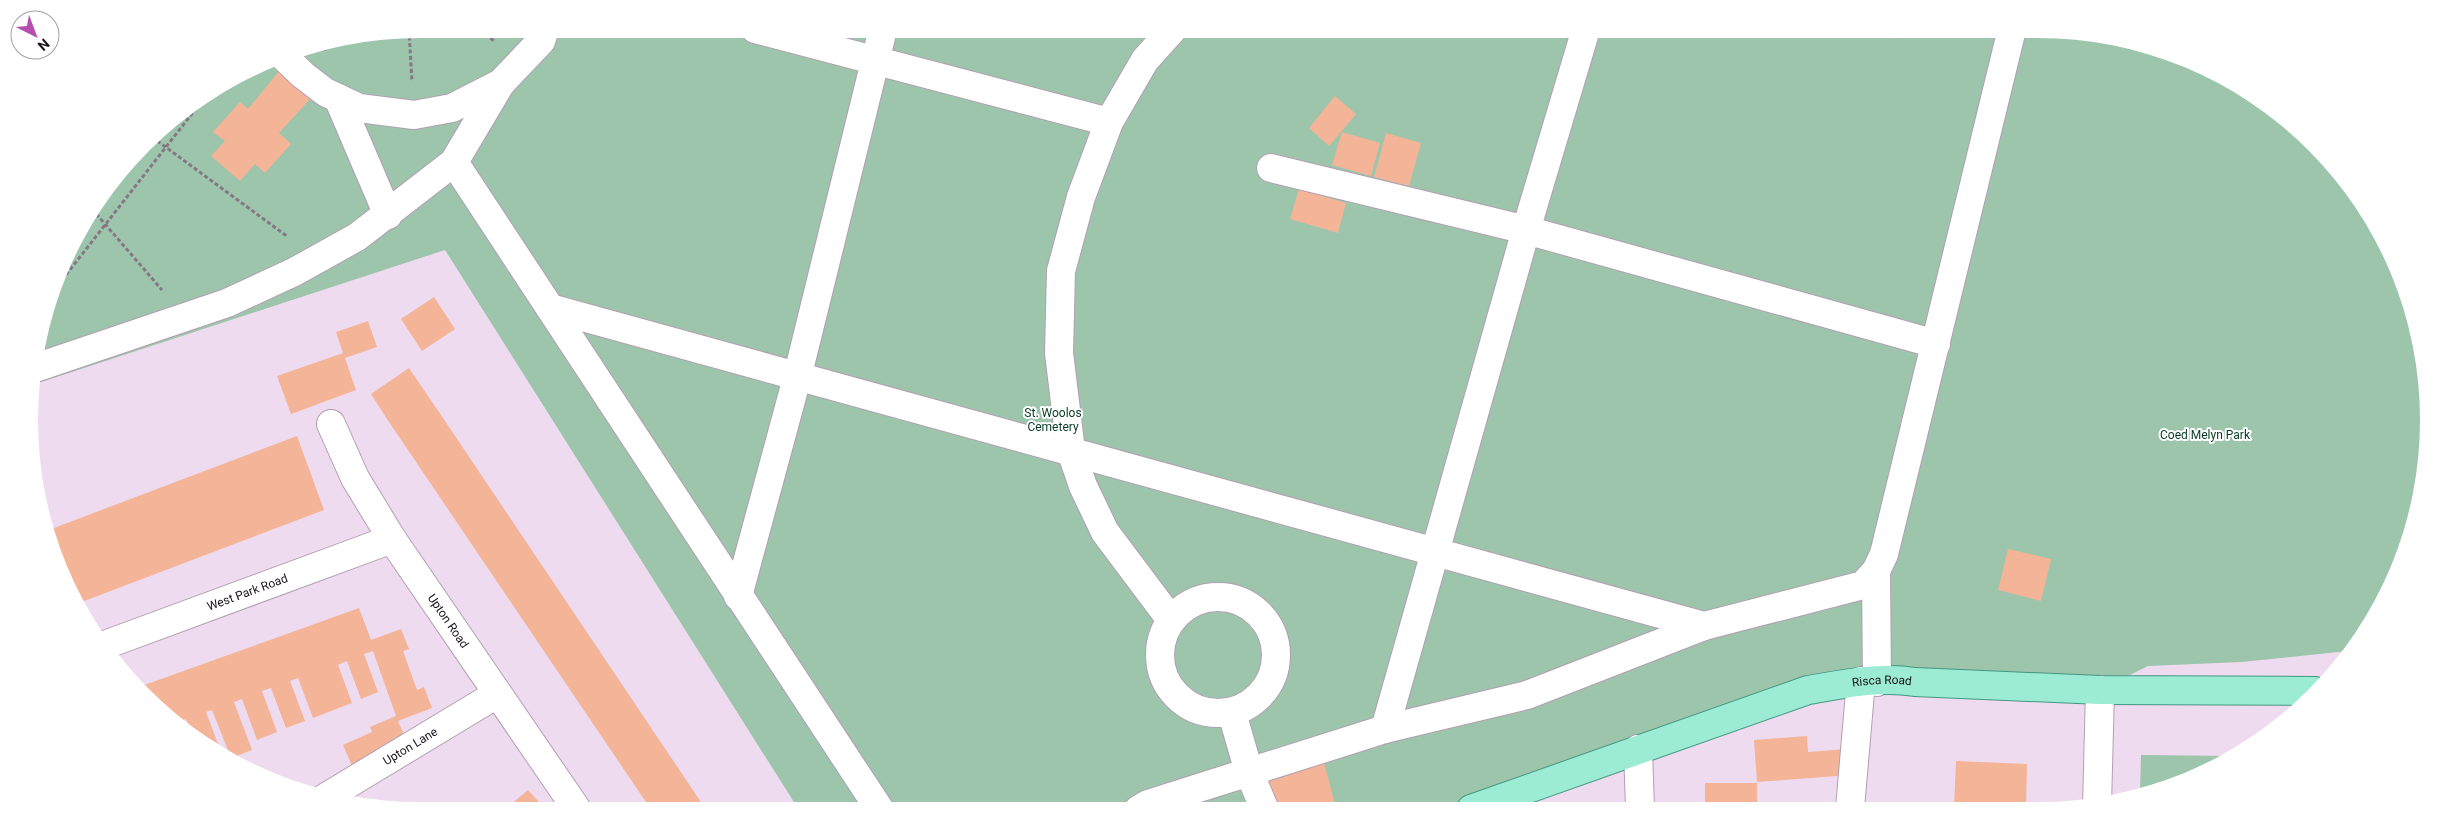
<svg xmlns="http://www.w3.org/2000/svg" width="2458" height="840" font-family="Roboto,sans-serif">
<style>
.green{fill:#9dc5ac}
.building{fill:#f3b497}
.lines{fill:none;stroke-linecap:round;stroke-linejoin:round}
.minor-casing{stroke:#b39fb2;stroke-width:30}
.major-casing{stroke:#449781;stroke-width:30}
.path{stroke:#857785;stroke-width:3;stroke-dasharray:4 2.5;stroke-linecap:butt}
.minor{stroke:#fff;stroke-width:28}
.major{stroke:#9cebd4;stroke-width:28}
.labels{text-anchor:middle;stroke-width:4;stroke-linejoin:round;paint-order:stroke}
.park-label{font-size:12px;fill:#063b23;stroke:#fff}
.street-label{font-size:12px;fill:#1c141c;stroke:#fff}
</style>
<rect width="100%" height="100%" fill="#efdbef"/>
<path class="green" d="M420,29H2038L2139,42L2211,69L2276,109L2332,162L2377,224L2408,294L2426,369L2428,445L2416,521L2377,616L2348,651L2242,662L2148,666L2100,690H1808L1471,809L799,810L445,250L32,385V369L69,247L110,182L162,126L271,58L344,36Z
M2141,755L2233,756L2211,771L2140,792Z"/>
<path class="building" d="M1858,29H1897L1894,39Z
M280,70L312,97L279,133L291,144L265,173L255,164L240,181L211,156L225,141L213,132L240,102L248,109Z
M1335,96L1356,114L1329,146L1309,128Z
M1342,132L1380,143L1371,176L1332,165Z
M1386,133L1421,143L1409,186L1374,177Z
M1299,189L1346,203L1338,233L1290,219Z
M434,297L455,329L422,351L401,319Z
M368,321L377,347L345,358L356,390L291,414L277,376L343,353L336,332Z
M409,368L443,418L707,811H652L387,419L371,394Z
M297,436L324,510L79,603L46,531Z
M2008,549L2051,559L2041,601L1998,590Z
M359,608L371,640L401,629L409,649L403,651L417,690L424,687L432,708L398,721L408,744L353,768L343,745L372,732L370,727L396,716L373,651L364,654L378,692L361,699L347,661L338,665L352,703L313,718L298,678L290,681L305,721L286,728L271,688L262,691L277,732L257,740L242,699L234,702L252,750L231,758L212,710L206,712L221,752H218L202,745L193,737L186,719L178,722L180,727L136,688Z
M1807,736L1808,752L1847,749L1849,775L1757,782L1754,740Z
M1323,759L1335,804L1315,809L1277,810L1267,774Z
M1956,761L2027,764L2026,808H1954Z
M1705,783H1757V809H1705Z
M528,790L547,811H503Z"/>
<g class="lines">
<g class="minor-casing">
<g id="minor">
<path d="M755,29L1109,122"/>
<path d="M282,55L303,75L325,92L359,108L414,115L452,108L501,83L541,41L545,29"/>
<path d="M338,98L388,215"/>
<path d="M454,162L880,810"/>
<path d="M1271,168L1526,230L1586,29"/>
<path d="M550,308L1704,626"/>
<path d="M32,369L227,303L294,272L357,237L454,162L501,83"/>
<path id="s1" d="M331,424L355,478L392,539L578,811"/>
<path d="M1876,571L1877,682"/>
<path d="M738,596L797,378L883,29"/>
<circle cx="1218" cy="655" r="58"/>
<path d="M1171,620L1105,532L1083,486L1071,451L1059,353L1061,271L1081,197L1109,122L1145,60L1173,29"/>
<path id="s2" d="M102,646L392,539"/>
<path d="M1232,713L1249,772L1265,810"/>
<path d="M1385,729L1526,230L1936,344"/>
<path d="M1638,749L1640,809"/>
<path id="s3" d="M323,799L497,694"/>
<path d="M2097,806L2100,690"/>
<path d="M1850,808L1861,681"/>
<path d="M1138,810L1148,804L1385,729L1527,695L1704,626L1863,585L1876,571L1884,554L2012,29"/>
</g>
</g>
<g class="major-casing">
<g id="major">
<path id="s4" d="M1471,809L1808,690C1844,684 1880,676 1915,682L2100,690L2315,691"/>
</g>
</g>
<path class="path" d="M481,29L495,42
M409,30L412,82
M324,50L334,39
M152,137L288,237
M92,209L162,290
M58,285L202,101"/>
<use href="#minor" class="minor"/>
<use href="#major" class="major"/>
</g>
<g class="labels">
<g class="park-label">
<text x="1053" y="417">St. Woolos<tspan x="1053" dy="14">Cemetery</tspan></text>
<text x="2205" y="439">Coed Melyn Park</text>
</g>
<g class="street-label">
<text dy="4" stroke="none"><textPath href="#s2" startOffset="155">West Park Road</textPath></text>
<text dy="4" stroke="none"><textPath href="#s1" startOffset="230">Upton Road</textPath></text>
<text dy="4" stroke="none"><textPath href="#s4" startOffset="432">Risca Road</textPath></text>
<text dy="4" stroke="none"><textPath href="#s3" startOffset="102">Upton Lane</textPath></text>
</g>
</g>
<path d="M0 0H2458V840H0ZM420 38H2038A382 382 0 0 1 2420 420V420A382 382 0 0 1 2038 802H420A382 382 0 0 1 38 420V420A382 382 0 0 1 420 38Z" fill="#fff" fill-rule="evenodd"/>
<g transform="translate(35 35) rotate(138)"><circle r="24" fill="#ffffff" stroke="#a4a1a4"/>
<path d="M0-4L9 19L0 12L-9 19Z" fill="#b74daf"/>
<text y="-8" font-size="14" font-weight="bold" text-anchor="middle" fill="#1c141c">N</text>
</g>
</svg>
